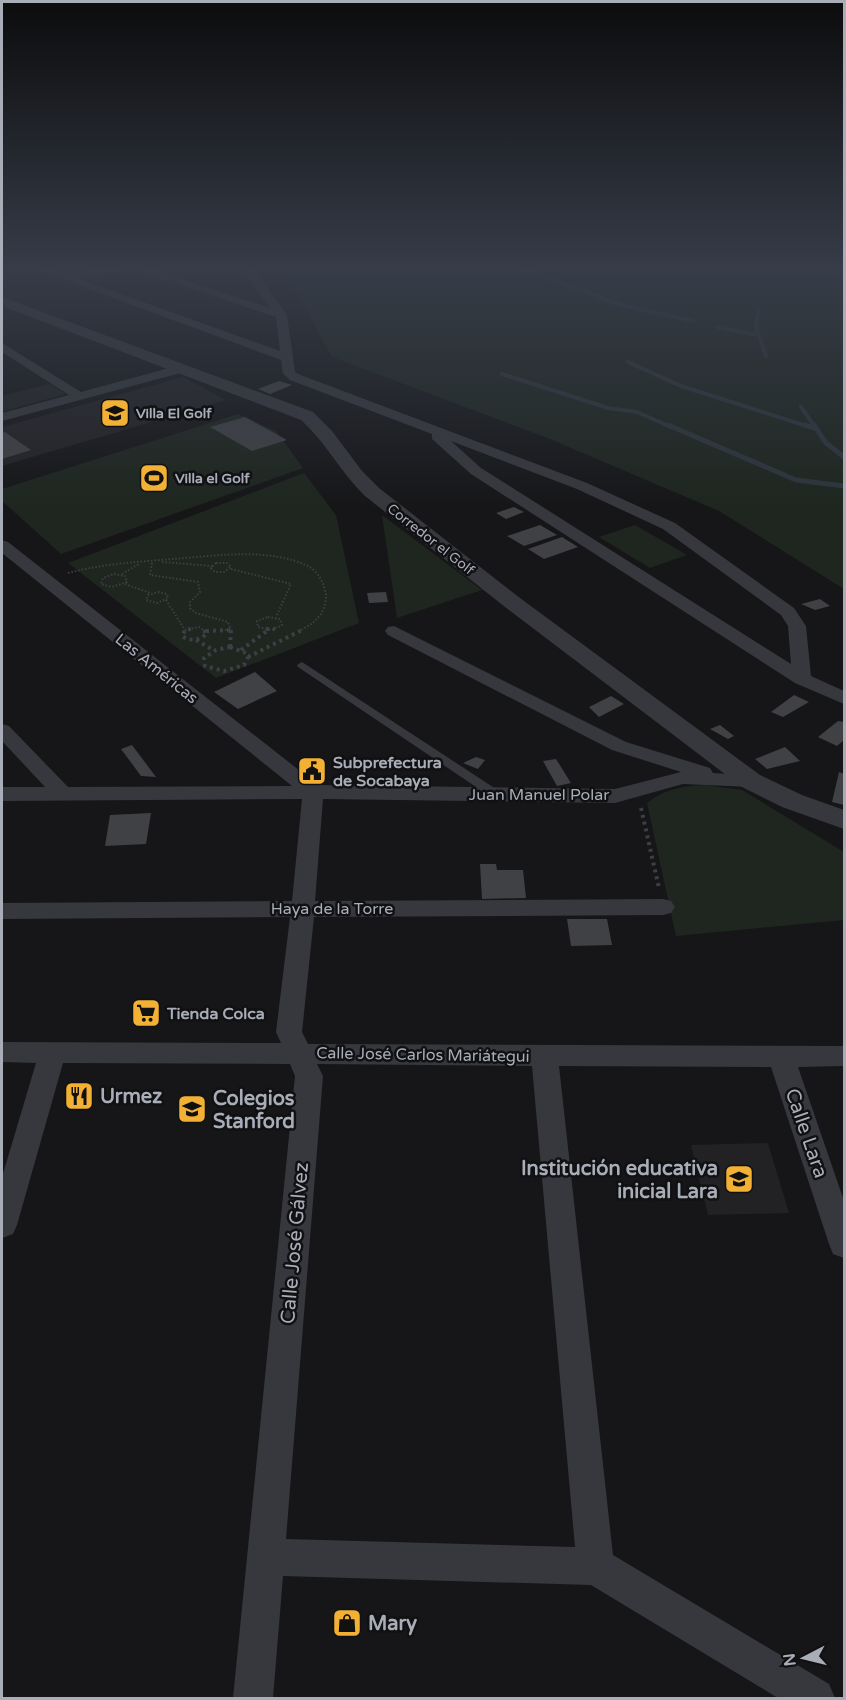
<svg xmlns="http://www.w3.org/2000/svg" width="846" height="1700" font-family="'Varela Round',sans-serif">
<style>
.built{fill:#222225}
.green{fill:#1e261f}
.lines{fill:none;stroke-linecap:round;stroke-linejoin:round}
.stream-far1{stroke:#2c353c;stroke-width:4}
.stream{stroke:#2c353c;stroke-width:5}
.building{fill:#404145}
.path-far1{stroke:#3d3f44;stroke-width:2;stroke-dasharray:1.5 2;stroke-linecap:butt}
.path{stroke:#3d3f44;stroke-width:4;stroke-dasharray:3 4;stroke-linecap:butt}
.service{fill:#37383d;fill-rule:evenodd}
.minor{fill:#37383d;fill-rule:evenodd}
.tertiary{fill:#37383d;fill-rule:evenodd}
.labels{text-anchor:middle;stroke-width:5;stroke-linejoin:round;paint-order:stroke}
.far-poi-label{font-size:14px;font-weight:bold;fill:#a8adb8;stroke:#111113;text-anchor:start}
.far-street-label{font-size:14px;fill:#a8adb8;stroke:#111113}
.street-label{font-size:16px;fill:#a8adb8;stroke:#111113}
.poi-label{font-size:16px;font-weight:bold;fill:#a8adb8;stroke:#111113;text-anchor:start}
.near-poi-label{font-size:20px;font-weight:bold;fill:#a8adb8;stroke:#111113;text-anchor:start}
.near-street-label{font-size:20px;fill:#a8adb8;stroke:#111113}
</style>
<rect width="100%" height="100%" fill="#161618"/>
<path class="built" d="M183,377L226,400L2,466V427Z
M49,384L66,394L2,412V396Z
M768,1143L789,1213L708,1215L691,1145Z"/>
<path class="green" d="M284,270H844V589L719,511L550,439L332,357Z
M238,414L276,431L303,468L61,554L2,501V489Z
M304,473L336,515L359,623L216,678L68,563Z
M382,515L482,590L397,618Z
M635,525L687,555L650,568L599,537Z
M705,785L742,790L844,852V920L676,936L647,803C665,789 682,786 705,785Z"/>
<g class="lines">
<path class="stream-far1" d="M526,270L621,305L693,321
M758,311L756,326L766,356
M717,327L758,335
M628,362L681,386L810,427
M502,374L608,408L637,412L671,427
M801,407L815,427"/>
<path class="stream" d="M668,425L796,480L844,486
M805,425L817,429
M814,425L826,443L844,457"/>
</g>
<path class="building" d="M279,381L292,385L270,394L258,389Z
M245,417L287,440L252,451L210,427Z
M5,432L31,450L2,459V433Z
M514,507L524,512L506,519L496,513Z
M540,525L557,535L524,546L507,536Z
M562,537L578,547L544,559L528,549Z
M386,592L388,602L369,603L367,593Z
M820,599L830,606L815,610L801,604Z
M255,672L277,691L238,709L214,692Z
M794,695L809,702L783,717L771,712Z
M611,696L624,704L599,717L589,707Z
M838,721L844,722V740L837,746L818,737Z
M720,725L734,736L728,739L710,729Z
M132,745L156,777L141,776L121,749Z
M785,747L800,761L767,769L755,759Z
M476,757L485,760L478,769L463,763Z
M556,759L571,783L557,786L543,761Z
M839,772L844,774V805L832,802Z
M151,813L146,844L105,846L110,815Z
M480,864H496L497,870H523L526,898L482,899Z
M567,919H607L612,945L571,946Z"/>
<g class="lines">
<path class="path-far1" d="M162,562L212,566
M152,563L150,575L198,582L200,592L190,602V608L196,613L228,622L231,630
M216,563H227L231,567L224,572H215L211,568Z
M231,569L291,584L276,617
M68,573C102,564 137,562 172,559C216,556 267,547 308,566C319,572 325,585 326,596C326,613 315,623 301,630
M114,574L125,576L127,582L112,587L101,584L103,578Z
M122,574L139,564
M125,584L150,593
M158,592L167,594L168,598L157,603L146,600L148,595Z
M166,600L185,630
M268,617L280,619L282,625L272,630L258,627L257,621Z
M185,630L199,627L203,630
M225,630H231"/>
<path class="path" d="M191,629L185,630L182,636C191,642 200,641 207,633L201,629
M266,629H275
M206,631L231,630
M196,640L213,650
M230,647L231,629
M230,647L246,653L248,657L244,665L224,671L205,666L204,658L216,650Z
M241,650L267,631
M248,657L304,629
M641,808L659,888"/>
<path class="service" d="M302,662L499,791L501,794L499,797H491L298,667L297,665Z"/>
<path class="minor" d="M38,270H54L67,275L95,270H121L79,279L280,351L276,317L137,270H154L270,308L243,270H254L287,315L295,372L298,374L587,483L675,523L794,608L806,626L811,676L844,691V704L795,683L471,474L432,439V434L290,380L283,373L281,360ZM451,441L577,489L663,529L781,615L788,626L791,664L481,468Z
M2,343L81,392L180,365L186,369L184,372L2,421V413L69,395L2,352Z
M2,540L8,542L318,785L615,789L681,772L612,750L388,635L385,631L388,627L394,626L626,742L710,768L713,773L758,776L762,781L758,786L751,787L683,784L615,803L323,799L315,901L663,899L671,901L675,907L671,913L663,915L314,917L302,1032L308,1044L844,1046V1066L798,1067L844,1201V1258L833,1254L829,1244L771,1067L559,1066L613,1555L829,1684L835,1698H778L591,1585L283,1576L273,1698H233L295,1076L290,1064L63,1063L17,1225L13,1234L2,1238V1177L36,1063L2,1062V1042L281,1043L276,1032L290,917L2,919V903L292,901L302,799L2,801V787H45L2,741V724L9,726L68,787L292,786L2,553ZM317,1064L532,1066L575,1547L286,1539L323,1076Z"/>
<path class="tertiary" d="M2,297L313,412L332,431L362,471L379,488L520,598L760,775L802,795L844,810V829L782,807L742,787L505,607L365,496C341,473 326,442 301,420L2,306Z"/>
</g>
<linearGradient id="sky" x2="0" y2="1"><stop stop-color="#0c0c0d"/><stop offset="0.53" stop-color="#363c48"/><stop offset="1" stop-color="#363c48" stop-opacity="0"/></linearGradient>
<rect width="846" height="508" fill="url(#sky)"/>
<defs>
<g id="school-square" transform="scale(1.5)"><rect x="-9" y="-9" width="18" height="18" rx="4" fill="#f2b134" stroke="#111113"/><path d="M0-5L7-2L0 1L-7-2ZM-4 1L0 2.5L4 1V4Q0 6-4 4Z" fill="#111"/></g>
<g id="stadium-square" transform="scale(1.5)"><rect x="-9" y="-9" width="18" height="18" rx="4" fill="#f2b134" stroke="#111113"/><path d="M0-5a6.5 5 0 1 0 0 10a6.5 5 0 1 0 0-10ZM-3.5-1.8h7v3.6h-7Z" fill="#111"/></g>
<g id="civic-square" transform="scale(1.5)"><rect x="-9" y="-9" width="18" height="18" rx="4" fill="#f2b134" stroke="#111113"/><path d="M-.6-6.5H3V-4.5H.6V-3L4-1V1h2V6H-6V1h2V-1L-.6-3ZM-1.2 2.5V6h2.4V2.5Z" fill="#111"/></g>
<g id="supermarket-square" transform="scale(1.5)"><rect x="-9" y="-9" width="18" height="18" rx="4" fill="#f2b134" stroke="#111113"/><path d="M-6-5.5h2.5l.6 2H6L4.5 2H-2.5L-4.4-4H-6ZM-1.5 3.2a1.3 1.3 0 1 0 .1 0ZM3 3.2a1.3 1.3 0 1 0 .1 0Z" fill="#111"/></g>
<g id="restaurant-square" transform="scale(1.5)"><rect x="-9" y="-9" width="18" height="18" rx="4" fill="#f2b134" stroke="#111113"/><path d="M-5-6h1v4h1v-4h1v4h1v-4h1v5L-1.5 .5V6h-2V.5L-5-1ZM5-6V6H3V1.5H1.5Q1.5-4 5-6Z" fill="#111"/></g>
<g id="shop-square" transform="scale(1.5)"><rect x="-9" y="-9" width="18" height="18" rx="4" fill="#f2b134" stroke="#111113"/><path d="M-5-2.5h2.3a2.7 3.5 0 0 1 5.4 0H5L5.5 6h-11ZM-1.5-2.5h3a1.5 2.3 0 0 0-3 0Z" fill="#111"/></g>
</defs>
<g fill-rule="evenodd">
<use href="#school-square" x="115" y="413"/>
<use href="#stadium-square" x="154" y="478"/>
<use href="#civic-square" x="312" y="771"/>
<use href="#supermarket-square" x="146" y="1013"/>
<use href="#restaurant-square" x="79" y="1096"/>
<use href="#school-square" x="192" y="1109"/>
<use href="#school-square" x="739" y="1179"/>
<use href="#shop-square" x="347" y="1623"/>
</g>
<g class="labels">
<g class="far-poi-label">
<text x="136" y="418">Villa El Golf</text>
<text x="175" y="483">Villa el Golf</text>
</g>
<g class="far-street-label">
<text transform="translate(431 539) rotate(38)" y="5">Corredor el Golf</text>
</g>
<g class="street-label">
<text transform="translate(157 668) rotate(39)" y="6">Las Américas</text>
<text x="539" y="800">Juan Manuel Polar</text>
<text x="332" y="914">Haya de la Torre</text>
<text transform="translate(423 1054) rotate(1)" y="6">Calle José Carlos Mariátegui</text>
</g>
<g class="poi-label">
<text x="333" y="768">Subprefectura<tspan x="333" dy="18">de Socabaya</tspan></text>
<text x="167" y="1019">Tienda Colca</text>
</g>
<g class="near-poi-label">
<text x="100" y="1103">Urmez</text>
<text x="213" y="1105">Colegios<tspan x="213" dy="23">Stanford</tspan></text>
<text x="718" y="1175" text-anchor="end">Institución educativa<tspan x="718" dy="23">inicial Lara</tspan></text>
<text x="368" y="1630">Mary</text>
</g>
<g class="near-street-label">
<text transform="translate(807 1133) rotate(71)" y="7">Calle Lara</text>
<text transform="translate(294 1243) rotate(-85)" y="7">Calle José Gálvez</text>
</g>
</g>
<rect width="846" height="1700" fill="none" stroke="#a8adb8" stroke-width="6"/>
<g transform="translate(804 1658) rotate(263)" stroke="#111113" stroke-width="4.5" paint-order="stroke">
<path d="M0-4.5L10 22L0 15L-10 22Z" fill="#a8adb8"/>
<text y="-9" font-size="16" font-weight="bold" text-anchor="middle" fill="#a8adb8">N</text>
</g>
</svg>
